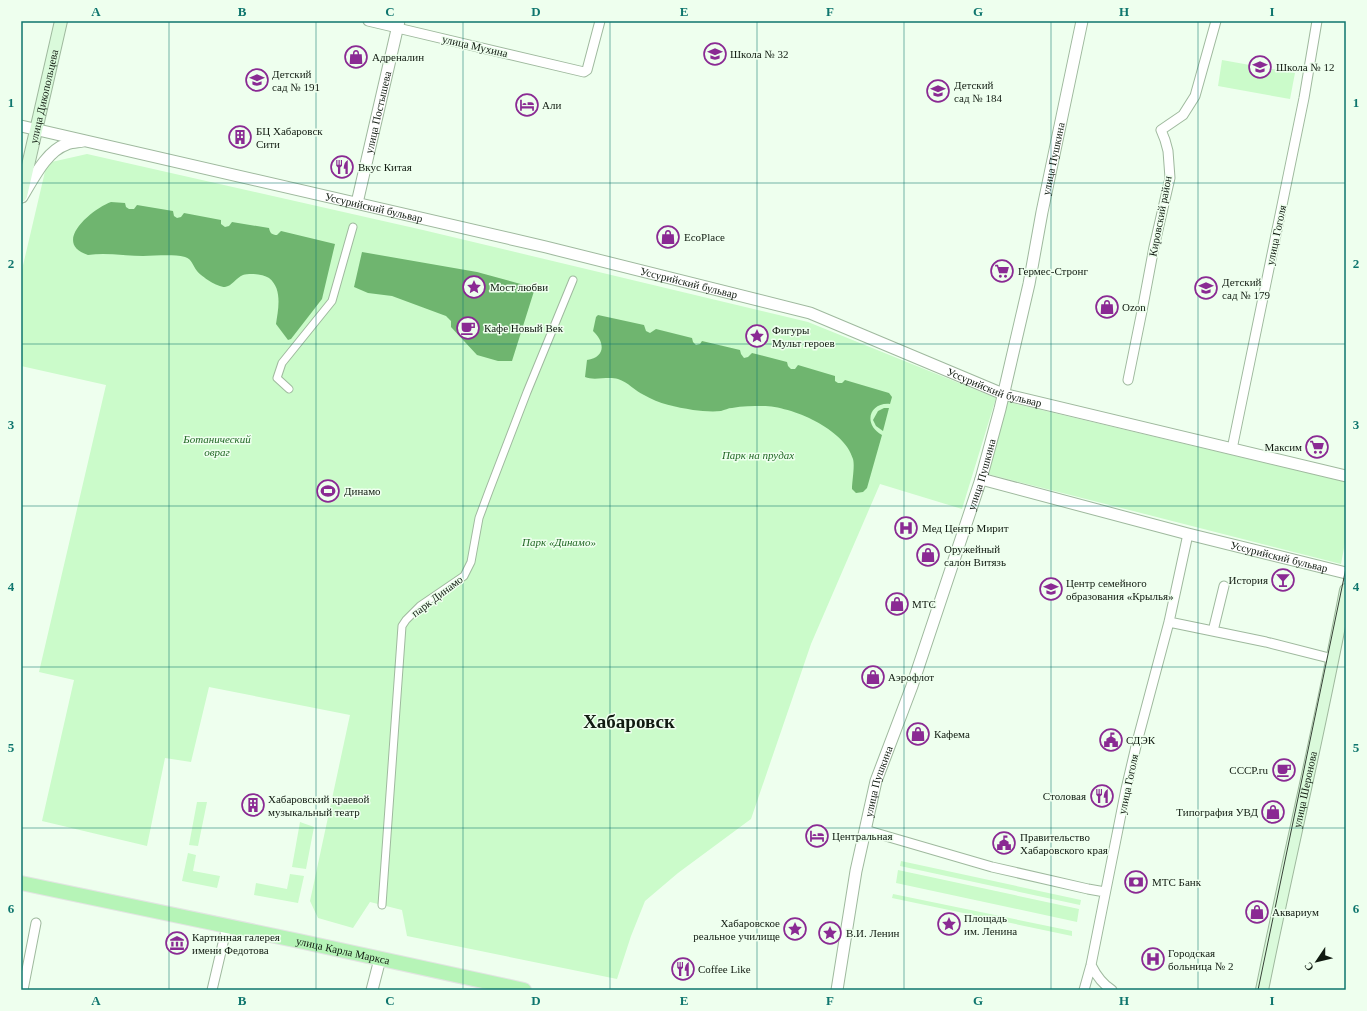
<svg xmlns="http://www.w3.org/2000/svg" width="1367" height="1011" font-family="'Times New Roman',serif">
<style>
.green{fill:#cbfbca}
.water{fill:#6fb56f}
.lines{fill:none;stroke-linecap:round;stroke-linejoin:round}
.pedestrian-casing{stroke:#9fb99e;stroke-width:9}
.minor-casing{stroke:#9fb99e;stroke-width:11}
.tertiary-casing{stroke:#9fb99e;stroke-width:13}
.secondary-casing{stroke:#9fb99e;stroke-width:14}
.primary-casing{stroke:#e2e4e2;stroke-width:16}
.pedestrian{stroke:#fff;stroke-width:7}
.minor{stroke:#fff;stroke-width:9}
.tertiary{stroke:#fff;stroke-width:11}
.secondary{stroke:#dafadb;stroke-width:12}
.primary{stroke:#b6f4b7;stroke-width:14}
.tram{stroke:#364136;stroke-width:1}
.grid{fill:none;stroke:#0f766e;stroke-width:1;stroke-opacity:0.55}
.labels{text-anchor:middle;stroke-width:3;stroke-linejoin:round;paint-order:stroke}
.street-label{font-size:11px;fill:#111b11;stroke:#efe}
.poi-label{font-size:11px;fill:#111b11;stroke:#efe;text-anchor:start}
.park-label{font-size:11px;font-style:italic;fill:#216725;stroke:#efe}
.town-label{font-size:19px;font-weight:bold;fill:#111b11;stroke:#efe}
.neatline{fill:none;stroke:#0f766e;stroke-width:1.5}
.grid-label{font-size:13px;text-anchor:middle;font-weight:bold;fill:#0f766e}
</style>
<rect width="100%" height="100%" fill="#efe"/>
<path class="green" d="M1222,60L1295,73L1290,99L1218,86Z
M87,154L423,230L808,322L996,398L962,509L880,484L811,644L751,819L678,873L645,901L631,936L617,979L407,936L402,910L370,902L353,928L318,918L310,901L350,715L209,687L191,762L165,758L147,846L42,821L74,680L39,672L106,385L21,366V274L47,163Z
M1008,402L1346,482V537L1341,564L988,474Z
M197,802H207L198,846L189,845Z
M300,822L314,827L306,869L292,867Z
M188,853L196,855L193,871L220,876L217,888L182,881Z
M901,861L1081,900L1080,905L900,866Z
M898,870L1079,909L1077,922L896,883Z
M290,874L304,876L298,903L254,895L256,883L287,889Z
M893,894L1072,931V936L892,898Z"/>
<path class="water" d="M111,202L125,203L126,207L129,209H134L137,205L173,211L174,216L177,218L181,217L184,213L221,220V224L225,227L229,226L232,222L269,228C270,233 272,235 277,235L281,231L335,244L322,299L291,339L288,340L276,324C278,310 283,289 269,278C263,274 250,273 243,275C236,278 232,286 225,287C217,287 202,277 197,271C193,266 192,259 185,257C172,254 156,256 143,256C125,256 106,252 88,255C51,243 92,209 111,202Z
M362,252L477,272L535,288L512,361H498L477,355L451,327V321L446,316L392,296L368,293L354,287Z
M598,315L644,325L646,331L650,333L656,329L692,338L693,342L696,345L700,344L702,341L740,350L741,354L744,358L748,357L752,353L787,362L788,366L791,369H795L798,365L835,376V381L838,383H842L845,380L889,393L892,397L890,404C870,402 862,424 882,435L867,488L863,492L856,493L852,489C852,481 855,466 853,459C845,429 791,406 763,406C753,406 742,406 732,408C728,408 725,410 721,411C712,412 702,411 693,410C676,407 659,404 644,395C635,391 628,382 618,379C608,376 594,381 585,377L587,360C606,357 605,342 593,331L596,317Z
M884,408H889L883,431L876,426L873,420L878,411Z"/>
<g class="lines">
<g class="pedestrian-casing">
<path id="pedestrian" d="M289,389L277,378L282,363L332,301L353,227
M382,905L402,626L406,620L420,606L464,576L471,562L479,518L489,491L527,392L573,280"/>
</g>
<g class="minor-casing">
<path id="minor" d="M368,21L584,72L587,70L600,21
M1128,380L1142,311L1154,247L1170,178L1168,151L1165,140L1161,130L1183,115L1195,96L1216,21
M1232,449L1304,98L1317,21
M1169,622L1266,642L1333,659
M1213,631L1224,586
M865,830L992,867L1088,889L1105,892
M1091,965C1096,975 1102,984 1112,990
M23,990L36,923
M212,990L227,926
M1084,990L1091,965L1126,789L1137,742L1169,622L1188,534"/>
</g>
<g class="tertiary-casing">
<g id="tertiary">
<path id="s1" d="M21,126L546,247L810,313L1003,394L1346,476"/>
<path d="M22,197C33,179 46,151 67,144C72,142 78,142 83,141"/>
<path id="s2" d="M357,203L399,21"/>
<path id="s3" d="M981,479L1188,534L1346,573"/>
<path d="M372,990L380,959"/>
<path id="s4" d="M837,990L856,871L876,781L912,686L981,479L1000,409L1029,284L1042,212L1082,21"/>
</g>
</g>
<g class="secondary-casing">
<g id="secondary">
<path id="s5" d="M21,196L61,21"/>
<path id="s6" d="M1262,990C1289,856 1321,724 1346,590"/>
</g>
</g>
<g class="primary-casing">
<g id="primary">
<path id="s7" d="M21,883L299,941L524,990"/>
</g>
</g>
<use href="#pedestrian" class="pedestrian"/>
<use href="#minor" class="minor"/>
<use href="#tertiary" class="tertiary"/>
<use href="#secondary" class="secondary"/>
<use href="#primary" class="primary"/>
<path class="tram" d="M1258,990L1346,568"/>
</g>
<path class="grid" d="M169,21V990M316,21V990M463,21V990M610,21V990M757,21V990M904,21V990M1051,21V990M1198,21V990M21,183H1346M21,344H1346M21,506H1346M21,667H1346M21,828H1346"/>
<defs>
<g id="school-ring" transform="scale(1.15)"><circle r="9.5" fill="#efe" stroke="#8a2a93" stroke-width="1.5"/><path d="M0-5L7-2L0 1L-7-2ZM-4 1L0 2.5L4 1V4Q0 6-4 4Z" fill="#8a2a93"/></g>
<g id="shop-ring" transform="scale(1.15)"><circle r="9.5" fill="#efe" stroke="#8a2a93" stroke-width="1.5"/><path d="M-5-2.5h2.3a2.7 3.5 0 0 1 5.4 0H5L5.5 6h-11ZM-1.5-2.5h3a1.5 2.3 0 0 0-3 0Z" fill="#8a2a93"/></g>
<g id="hotel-ring" transform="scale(1.15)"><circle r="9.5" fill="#efe" stroke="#8a2a93" stroke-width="1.5"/><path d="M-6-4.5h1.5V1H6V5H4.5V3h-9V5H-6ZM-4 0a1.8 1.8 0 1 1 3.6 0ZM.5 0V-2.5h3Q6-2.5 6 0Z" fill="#8a2a93"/></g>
<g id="building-ring" transform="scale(1.15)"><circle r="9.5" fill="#efe" stroke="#8a2a93" stroke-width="1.5"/><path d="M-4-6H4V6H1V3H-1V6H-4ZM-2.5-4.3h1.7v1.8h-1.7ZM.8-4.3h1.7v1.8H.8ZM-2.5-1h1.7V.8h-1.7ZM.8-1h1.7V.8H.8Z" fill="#8a2a93"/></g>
<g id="restaurant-ring" transform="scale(1.15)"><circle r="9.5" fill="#efe" stroke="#8a2a93" stroke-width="1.5"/><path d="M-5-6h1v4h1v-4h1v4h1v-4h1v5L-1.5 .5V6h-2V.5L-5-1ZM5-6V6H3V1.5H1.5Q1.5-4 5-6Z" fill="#8a2a93"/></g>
<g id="supermarket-ring" transform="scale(1.15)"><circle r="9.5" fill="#efe" stroke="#8a2a93" stroke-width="1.5"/><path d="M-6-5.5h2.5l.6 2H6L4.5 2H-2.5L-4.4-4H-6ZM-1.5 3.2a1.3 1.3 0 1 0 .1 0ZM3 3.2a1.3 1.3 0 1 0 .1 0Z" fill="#8a2a93"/></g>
<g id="sight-ring" transform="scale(1.15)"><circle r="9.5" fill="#efe" stroke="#8a2a93" stroke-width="1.5"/><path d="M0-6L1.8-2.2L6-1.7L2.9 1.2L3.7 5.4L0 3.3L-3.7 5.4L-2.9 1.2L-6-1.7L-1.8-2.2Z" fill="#8a2a93"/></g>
<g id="cafe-ring" transform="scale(1.15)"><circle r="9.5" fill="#efe" stroke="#8a2a93" stroke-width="1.5"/><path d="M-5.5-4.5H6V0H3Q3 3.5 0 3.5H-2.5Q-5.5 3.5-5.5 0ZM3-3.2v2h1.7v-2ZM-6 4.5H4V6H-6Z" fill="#8a2a93"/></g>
<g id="stadium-ring" transform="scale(1.15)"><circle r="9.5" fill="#efe" stroke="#8a2a93" stroke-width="1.5"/><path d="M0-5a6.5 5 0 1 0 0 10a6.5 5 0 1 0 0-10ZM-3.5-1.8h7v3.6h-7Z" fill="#8a2a93"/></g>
<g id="hospital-ring" transform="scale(1.15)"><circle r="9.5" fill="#efe" stroke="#8a2a93" stroke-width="1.5"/><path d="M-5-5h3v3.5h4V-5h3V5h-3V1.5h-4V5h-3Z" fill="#8a2a93"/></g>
<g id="bar-ring" transform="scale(1.15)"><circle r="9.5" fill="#efe" stroke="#8a2a93" stroke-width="1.5"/><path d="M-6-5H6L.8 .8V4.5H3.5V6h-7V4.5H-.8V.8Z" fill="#8a2a93"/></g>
<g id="civic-ring" transform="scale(1.15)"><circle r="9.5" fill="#efe" stroke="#8a2a93" stroke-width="1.5"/><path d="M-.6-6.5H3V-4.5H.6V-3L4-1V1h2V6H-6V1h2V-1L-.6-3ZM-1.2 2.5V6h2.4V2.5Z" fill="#8a2a93"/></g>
<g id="bank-ring" transform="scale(1.15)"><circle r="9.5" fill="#efe" stroke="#8a2a93" stroke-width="1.5"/><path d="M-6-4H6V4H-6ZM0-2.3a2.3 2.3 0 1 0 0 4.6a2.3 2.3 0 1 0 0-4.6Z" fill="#8a2a93"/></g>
<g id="museum-ring" transform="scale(1.15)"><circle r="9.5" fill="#efe" stroke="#8a2a93" stroke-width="1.5"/><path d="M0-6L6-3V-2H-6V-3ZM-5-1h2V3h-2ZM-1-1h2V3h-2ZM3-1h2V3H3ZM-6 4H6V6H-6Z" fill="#8a2a93"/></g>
</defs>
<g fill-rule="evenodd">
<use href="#school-ring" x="715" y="54"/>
<use href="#shop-ring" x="356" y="57"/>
<use href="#school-ring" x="1260" y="67"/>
<use href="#school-ring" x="257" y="80"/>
<use href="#school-ring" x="938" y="91"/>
<use href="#hotel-ring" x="527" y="105"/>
<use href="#building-ring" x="240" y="137"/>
<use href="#restaurant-ring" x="342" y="167"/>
<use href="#shop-ring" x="668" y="237"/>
<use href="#supermarket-ring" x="1002" y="271"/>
<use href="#sight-ring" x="474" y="287"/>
<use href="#school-ring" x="1206" y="288"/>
<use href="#shop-ring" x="1107" y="307"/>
<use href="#cafe-ring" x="468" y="328"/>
<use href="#sight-ring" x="757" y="336"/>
<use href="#supermarket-ring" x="1317" y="447"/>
<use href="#stadium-ring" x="328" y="491"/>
<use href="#hospital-ring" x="906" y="528"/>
<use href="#shop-ring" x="928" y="555"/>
<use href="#bar-ring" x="1283" y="580"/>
<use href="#school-ring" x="1051" y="589"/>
<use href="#shop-ring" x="897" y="604"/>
<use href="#shop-ring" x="873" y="677"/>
<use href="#shop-ring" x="918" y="734"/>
<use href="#civic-ring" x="1111" y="740"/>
<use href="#cafe-ring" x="1284" y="770"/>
<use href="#restaurant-ring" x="1102" y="796"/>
<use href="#building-ring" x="253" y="805"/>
<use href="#shop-ring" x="1273" y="812"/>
<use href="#hotel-ring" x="817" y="836"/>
<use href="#civic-ring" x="1004" y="843"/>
<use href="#bank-ring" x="1136" y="882"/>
<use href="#shop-ring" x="1257" y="912"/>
<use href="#sight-ring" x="949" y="924"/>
<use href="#sight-ring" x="795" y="929"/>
<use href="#sight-ring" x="830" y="933"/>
<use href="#museum-ring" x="177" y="943"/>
<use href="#hospital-ring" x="1153" y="959"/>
<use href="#restaurant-ring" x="683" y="969"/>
</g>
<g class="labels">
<g class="street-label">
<text transform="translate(475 46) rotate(13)" y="4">улица Мухина</text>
<text dy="4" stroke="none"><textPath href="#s5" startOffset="102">улица Дикопольцева</textPath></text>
<text dy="4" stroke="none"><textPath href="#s2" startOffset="93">улица Постышева</textPath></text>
<text dy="4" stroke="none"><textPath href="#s4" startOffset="861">улица Пушкина</textPath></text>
<text dy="4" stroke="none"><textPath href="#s1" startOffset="362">Уссурийский бульвар</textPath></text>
<text transform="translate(1160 216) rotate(-79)" y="4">Кировский район</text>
<text transform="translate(1276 235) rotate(-78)" y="4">улица Гоголя</text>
<text dy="4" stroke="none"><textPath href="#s1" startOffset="686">Уссурийский бульвар</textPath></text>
<text dy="4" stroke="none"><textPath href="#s1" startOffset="1010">Уссурийский бульвар</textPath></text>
<text dy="4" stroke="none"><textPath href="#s4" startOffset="537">улица Пушкина</textPath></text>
<text dy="4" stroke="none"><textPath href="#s3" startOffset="308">Уссурийский бульвар</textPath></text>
<text transform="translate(437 596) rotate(-37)" y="4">парк Динамо</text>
<text dy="4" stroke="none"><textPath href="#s4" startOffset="213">улица Пушкина</textPath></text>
<text transform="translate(1128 784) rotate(-78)" y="4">улица Гоголя</text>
<text dy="4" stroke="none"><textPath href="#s6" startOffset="205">улица Шеронова</textPath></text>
<text dy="4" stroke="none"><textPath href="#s7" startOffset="329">улица Карла Маркса</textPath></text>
</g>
<g class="poi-label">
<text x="730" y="58">Школа № 32</text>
<text x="372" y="61">Адреналин</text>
<text x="1276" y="71">Школа № 12</text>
<text x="272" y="78">Детский<tspan x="272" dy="13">сад № 191</tspan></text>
<text x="954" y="89">Детский<tspan x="954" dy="13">сад № 184</tspan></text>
<text x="542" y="109">Али</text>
<text x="256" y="135">БЦ Хабаровск<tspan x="256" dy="13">Сити</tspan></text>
<text x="358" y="171">Вкус Китая</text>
<text x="684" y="241">EcoPlace</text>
<text x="1018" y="275">Гермес-Стронг</text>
<text x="1222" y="286">Детский<tspan x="1222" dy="13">сад № 179</tspan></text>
<text x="490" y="291">Мост любви</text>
<text x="1122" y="311">Ozon</text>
<text x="484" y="332">Кафе Новый Век</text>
<text x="772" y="334">Фигуры<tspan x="772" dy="13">Мульт героев</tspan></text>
<text x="1302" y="451" text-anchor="end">Максим</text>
<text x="344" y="495">Динамо</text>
<text x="922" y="532">Мед Центр Мирит</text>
<text x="944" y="553">Оружейный<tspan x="944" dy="13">салон Витязь</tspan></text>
<text x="1268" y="584" text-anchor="end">История</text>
<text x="1066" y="587">Центр семейного<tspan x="1066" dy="13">образования «Крылья»</tspan></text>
<text x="912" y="608">МТС</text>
<text x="888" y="681">Аэрофлот</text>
<text x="934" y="738">Кафема</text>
<text x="1126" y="744">СДЭК</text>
<text x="1268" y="774" text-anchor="end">СССР.ru</text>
<text x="1086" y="800" text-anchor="end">Столовая</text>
<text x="268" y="803">Хабаровский краевой<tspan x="268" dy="13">музыкальный театр</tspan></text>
<text x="1258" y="816" text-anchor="end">Типография УВД</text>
<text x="832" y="840">Центральная</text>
<text x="1020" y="841">Правительство<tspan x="1020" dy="13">Хабаровского края</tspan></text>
<text x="1152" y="886">МТС Банк</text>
<text x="1272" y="916">Аквариум</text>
<text x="964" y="922">Площадь<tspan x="964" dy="13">им. Ленина</tspan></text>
<text x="780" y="927" text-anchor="end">Хабаровское<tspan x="780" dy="13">реальное училище</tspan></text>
<text x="846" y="937">В.И. Ленин</text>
<text x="192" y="941">Картинная галерея<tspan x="192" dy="13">имени Федотова</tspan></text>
<text x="1168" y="957">Городская<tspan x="1168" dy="13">больница № 2</tspan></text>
<text x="698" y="973">Coffee Like</text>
</g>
<g class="park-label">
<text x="217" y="443">Ботанический<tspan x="217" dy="13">овраг</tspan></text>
<text x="758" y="459">Парк на прудах</text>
<text x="559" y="546">Парк «Динамо»</text>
</g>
<g class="town-label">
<text x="629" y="728">Хабаровск</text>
</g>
</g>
<rect width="1367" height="1011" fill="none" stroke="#eeffee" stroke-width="44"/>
<g transform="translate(1317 961) rotate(235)" stroke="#eeffee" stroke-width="3" paint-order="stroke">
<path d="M0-3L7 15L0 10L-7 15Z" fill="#111b11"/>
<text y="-6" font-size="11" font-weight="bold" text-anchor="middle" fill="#111b11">С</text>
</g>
<rect x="22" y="22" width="1323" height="967" class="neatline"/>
<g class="grid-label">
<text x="96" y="16">A</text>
<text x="242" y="16">B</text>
<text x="390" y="16">C</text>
<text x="536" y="16">D</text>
<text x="684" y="16">E</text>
<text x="830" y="16">F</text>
<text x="978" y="16">G</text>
<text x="1124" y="16">H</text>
<text x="1272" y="16">I</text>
<text x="11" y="107">1</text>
<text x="1356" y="107">1</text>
<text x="11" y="268">2</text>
<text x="1356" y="268">2</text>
<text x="11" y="429">3</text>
<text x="1356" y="429">3</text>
<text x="11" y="591">4</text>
<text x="1356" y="591">4</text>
<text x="11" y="752">5</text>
<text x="1356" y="752">5</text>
<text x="11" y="913">6</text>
<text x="1356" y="913">6</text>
<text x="96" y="1005">A</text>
<text x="242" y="1005">B</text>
<text x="390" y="1005">C</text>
<text x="536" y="1005">D</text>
<text x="684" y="1005">E</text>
<text x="830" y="1005">F</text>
<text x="978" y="1005">G</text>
<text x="1124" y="1005">H</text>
<text x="1272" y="1005">I</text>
</g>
</svg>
